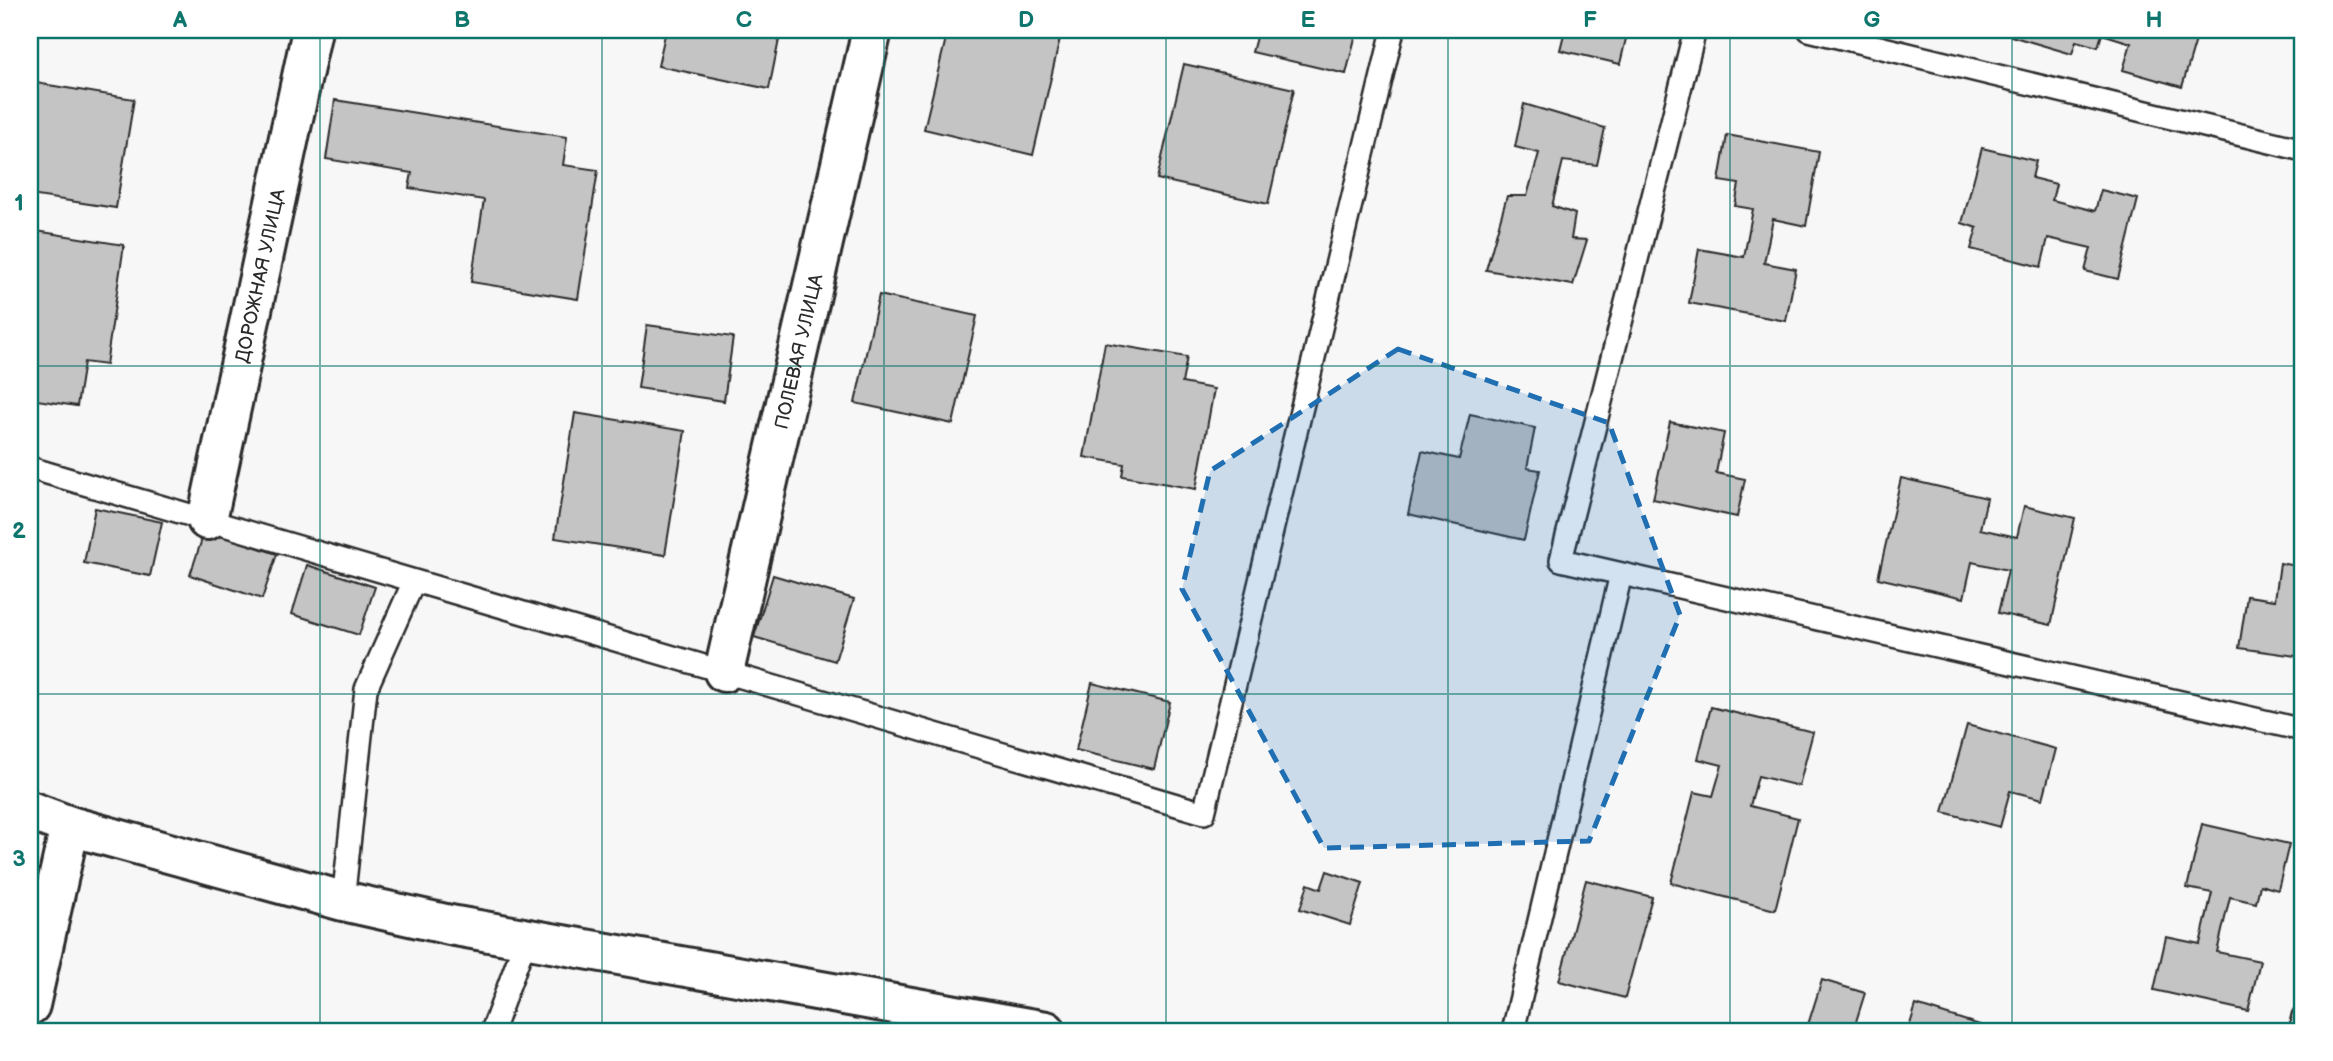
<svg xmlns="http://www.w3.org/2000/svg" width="2333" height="1061" font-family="'Balsamiq Sans',sans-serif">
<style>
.building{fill:#c4c4c4;stroke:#2b2b2b;stroke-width:2}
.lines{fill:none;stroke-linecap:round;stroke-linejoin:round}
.lane-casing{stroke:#2b2b2b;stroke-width:26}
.street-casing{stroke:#2b2b2b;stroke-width:44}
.secondary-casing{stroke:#2b2b2b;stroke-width:44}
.lane{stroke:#fff;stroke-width:21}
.street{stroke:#fff;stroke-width:38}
.secondary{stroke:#fff;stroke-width:38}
.marked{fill:#1f6fb2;fill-opacity:0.2;stroke:#1f6fb2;stroke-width:5;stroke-dasharray:14 9;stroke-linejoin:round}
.grid{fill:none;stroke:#0f766e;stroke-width:2;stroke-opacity:0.55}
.labels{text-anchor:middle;stroke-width:5;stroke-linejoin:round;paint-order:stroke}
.street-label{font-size:19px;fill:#2b2b2b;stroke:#fff}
.neatline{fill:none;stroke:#0f766e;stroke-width:2.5}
.grid-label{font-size:23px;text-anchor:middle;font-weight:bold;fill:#0f766e}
</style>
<rect width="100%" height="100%" fill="#f7f7f7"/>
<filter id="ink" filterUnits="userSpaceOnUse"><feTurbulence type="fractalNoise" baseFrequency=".0143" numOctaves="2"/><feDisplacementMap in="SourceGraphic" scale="14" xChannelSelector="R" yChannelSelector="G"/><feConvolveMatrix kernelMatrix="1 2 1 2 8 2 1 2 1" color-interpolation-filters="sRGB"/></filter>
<g filter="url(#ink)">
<path class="building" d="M666,30H781L769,89L658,66Z
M948,30H1062L1033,155L924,129Z
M1258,30H1357L1346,74L1252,52Z
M1565,30H1628L1620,64L1560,50Z
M2013,30H2199L2182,87L2123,70L2131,43L2102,34L2098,47L2076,41L2072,54L2011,36Z
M1184,64L1294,89L1268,204L1157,179Z
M30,82L134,99L116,208L30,195Z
M335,100L567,137L563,165L598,170L578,299L471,282L484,200L409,188L412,173L326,159Z
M1524,104L1605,128L1597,165L1563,161L1552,206L1575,214L1571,239L1587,240L1573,285L1486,270L1507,196H1527L1539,153L1515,147Z
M1727,135L1819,152L1806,226L1773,219L1764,263L1796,269L1786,321L1689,303L1699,249L1744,257L1753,209L1735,206L1739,184L1719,181Z
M1982,148L2036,161L2032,178L2056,184L2052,200L2095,211L2101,190L2138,199L2118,279L2085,271L2091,248L2048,238L2041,267L1971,249L1977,228L1962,223Z
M30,230L124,245L106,365L84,362L77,406L30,399Z
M879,295L977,316L953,424L855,403Z
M647,325L733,337L724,401L638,388Z
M1105,343L1187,357L1182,383L1214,389L1196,489L1122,476L1124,464L1084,457Z
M575,413L685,431L665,555L555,538Z
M1470,414L1535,428L1527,468L1540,470L1524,540L1408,514L1422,451L1459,459Z
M1670,422L1724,433L1716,473L1745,479L1737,517L1653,499Z
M1901,478L1987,498L1980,529L2017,537L2024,506L2075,518L2051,625L1998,613L2008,570L1972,562L1964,598L1878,578Z
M95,508L162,522L150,576L84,563Z
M205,530L277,554L262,599L190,575Z
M2280,563L2303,567V657L2239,648L2247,596L2275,600Z
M307,565L375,587L359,635L292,614Z
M773,575L854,599L835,661L754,637Z
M1092,683L1170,702L1154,769L1076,750Z
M1711,707L1813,732L1799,786L1758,776L1750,806L1798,818L1775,910L1671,883L1694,792L1713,796L1722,765L1698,759Z
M1967,725L2056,749L2043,799L2010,791L2000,827L1943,812Z
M2202,824L2289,844L2278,890L2260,885L2256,903L2230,897L2217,952L2260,961L2248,1011L2154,990L2166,937L2200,944L2212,893L2187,888Z
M1327,871L1363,883L1350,925L1300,909L1308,884L1321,889Z
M1586,880L1652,897L1625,998L1559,981Z
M1822,980L1865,993L1853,1031H1806Z
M1916,1005L1999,1031H1908Z"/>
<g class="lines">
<g class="lane-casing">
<path id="lane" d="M1695,30L1561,560L2303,730
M1809,30L2303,150
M30,468L1204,813L1393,30
M343,901L366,689L414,581
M492,1031L526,939
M1513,1031L1621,574
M2300,1031L2303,1017"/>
</g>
<g class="street-casing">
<g id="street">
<path id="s1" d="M207,520L312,30"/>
<path id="s2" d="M724,672L872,30"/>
<path d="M30,1005L70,826"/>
</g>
</g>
<g class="secondary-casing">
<path id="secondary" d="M30,811L70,826L343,901L450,925L1046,1031"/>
</g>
<use href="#lane" class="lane"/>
<use href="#street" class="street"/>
<use href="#secondary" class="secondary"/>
</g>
</g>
<path class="marked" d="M1398,349L1609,423L1680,615L1589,841L1324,848L1182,589L1210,471Z"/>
<path class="grid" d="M320,30V1031M602,30V1031M884,30V1031M1166,30V1031M1448,30V1031M1730,30V1031M2012,30V1031M30,366H2303M30,694H2303"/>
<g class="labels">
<g class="street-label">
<text dy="7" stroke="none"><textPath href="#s1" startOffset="250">ДОРОЖНАЯ УЛИЦА</textPath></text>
<text dy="7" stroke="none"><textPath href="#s2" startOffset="329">ПОЛЕВАЯ УЛИЦА</textPath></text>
</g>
</g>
<rect width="2333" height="1061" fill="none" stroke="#fff" stroke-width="77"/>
<rect x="38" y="38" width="2256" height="985" class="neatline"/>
<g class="grid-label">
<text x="180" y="27">A</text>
<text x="462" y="27">B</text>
<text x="744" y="27">C</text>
<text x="1026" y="27">D</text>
<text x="1308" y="27">E</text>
<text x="1590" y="27">F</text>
<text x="1872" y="27">G</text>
<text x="2154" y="27">H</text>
<text x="19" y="210">1</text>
<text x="19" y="538">2</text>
<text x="19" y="866">3</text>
</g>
</svg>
